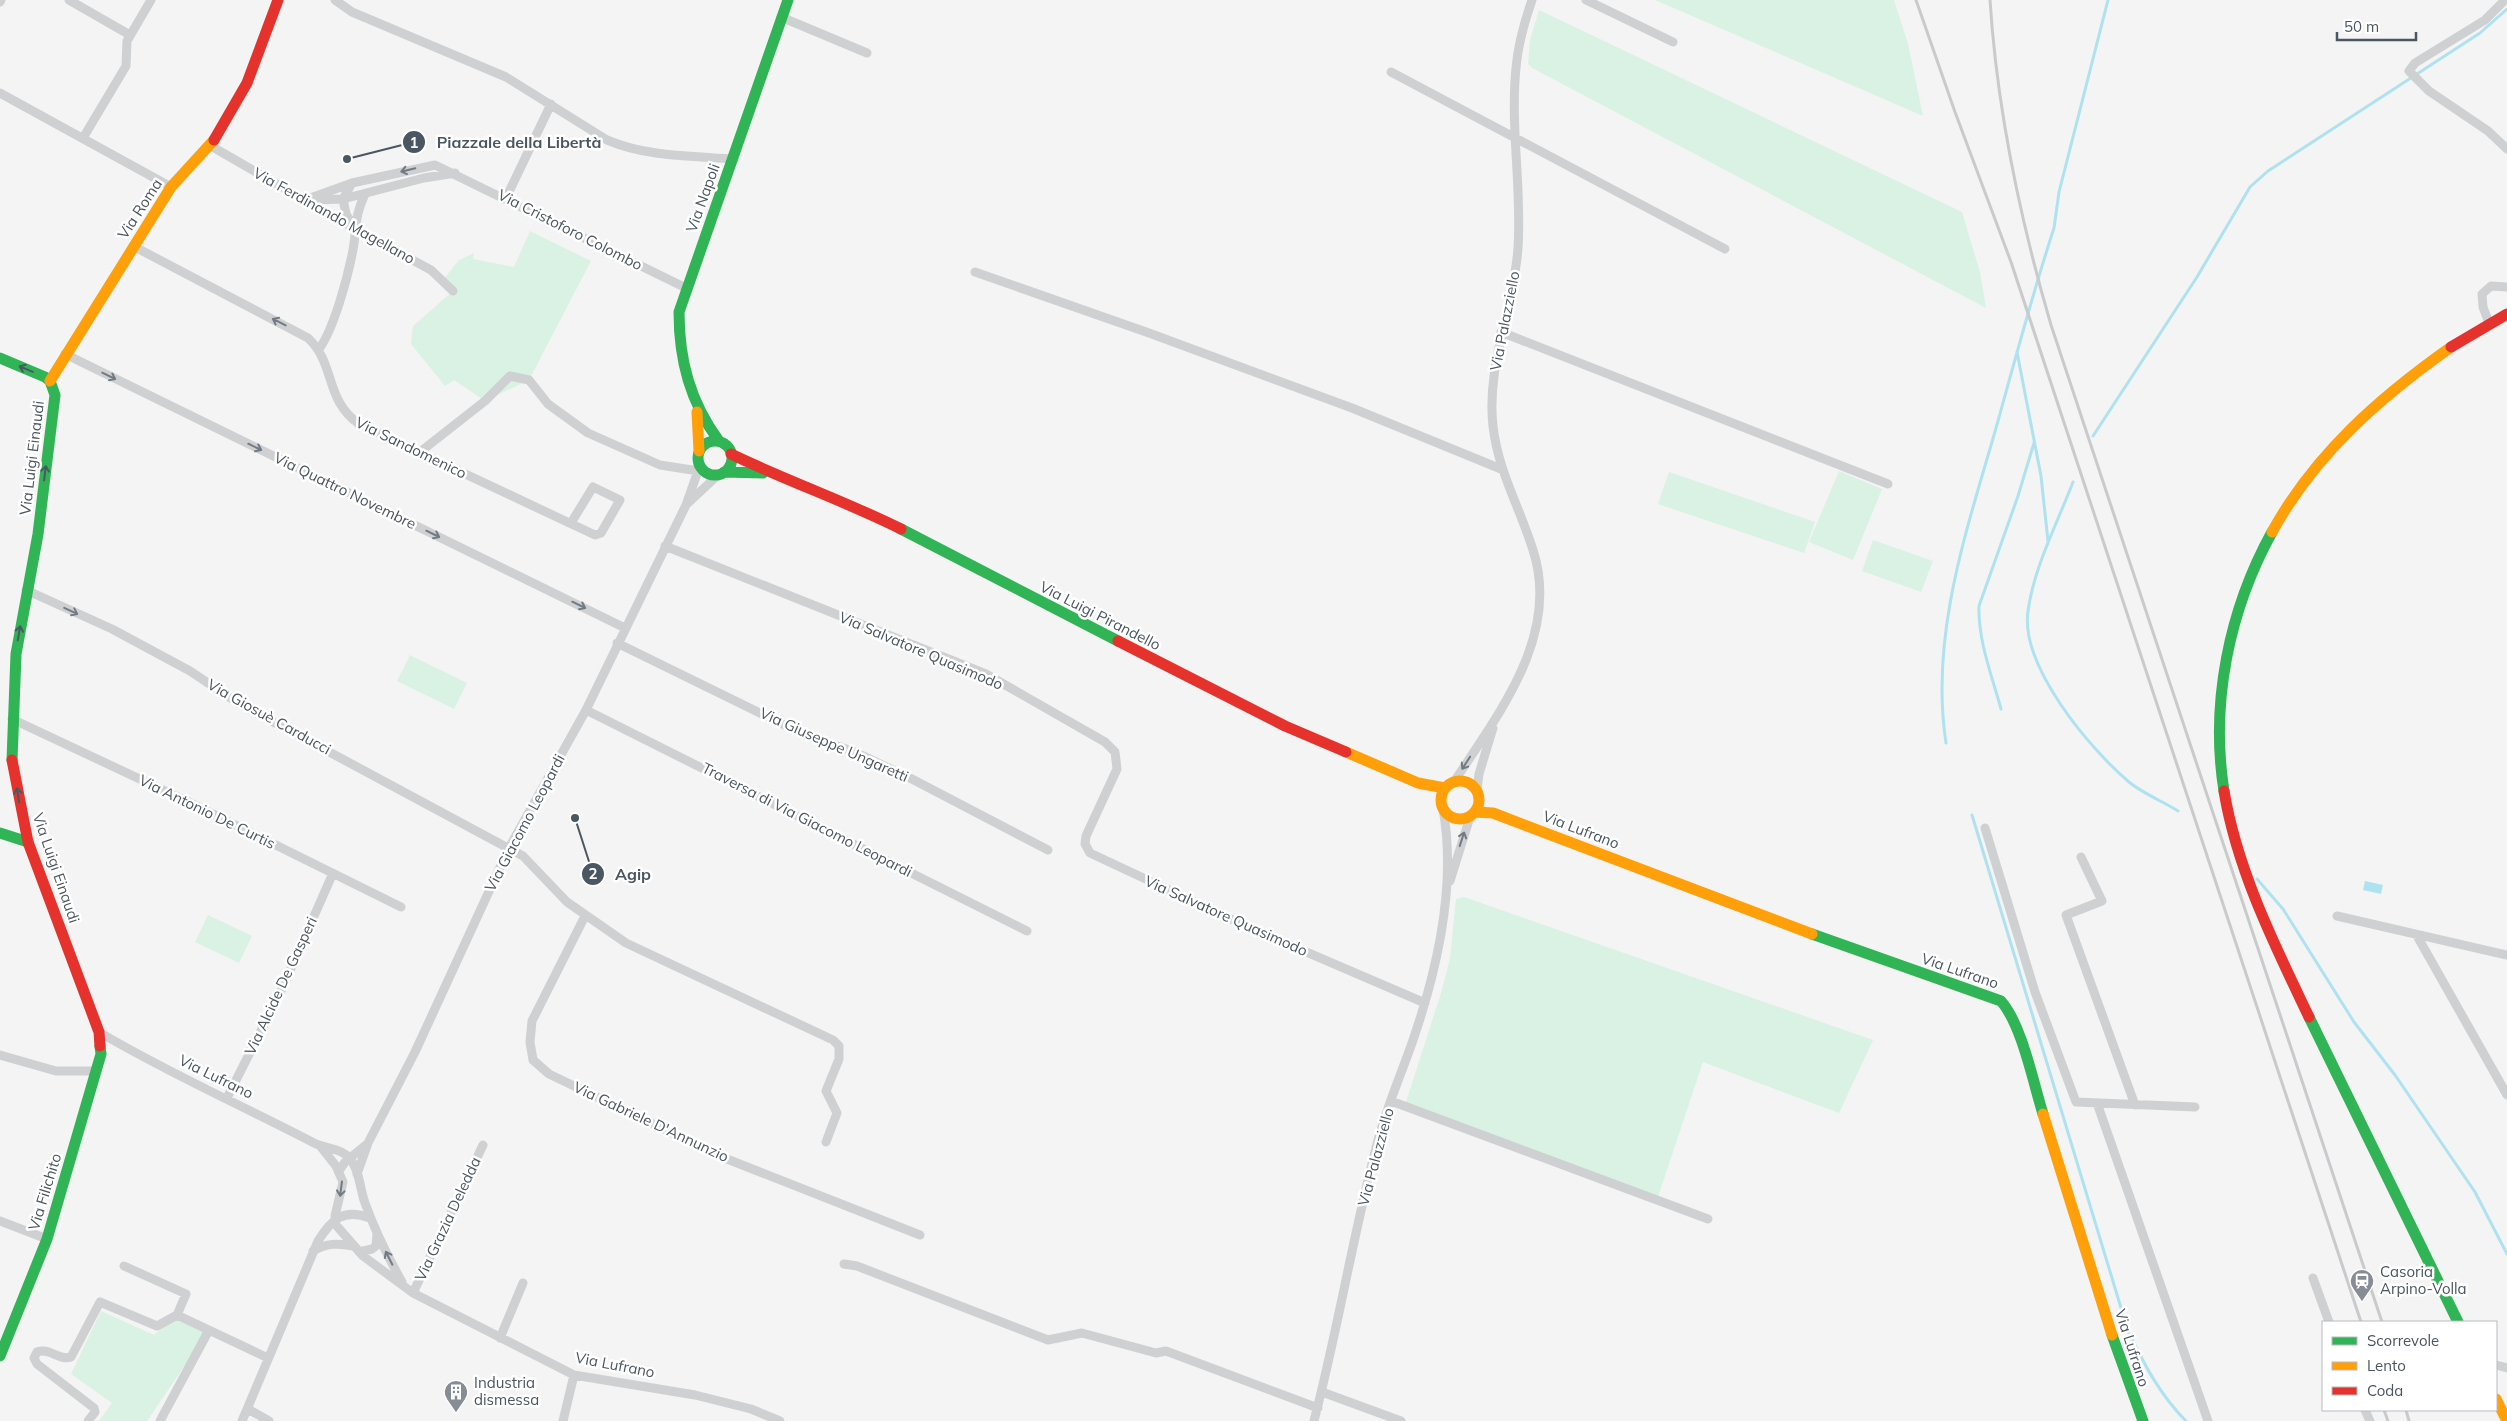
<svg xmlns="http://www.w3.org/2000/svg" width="2507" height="1421" font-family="Mulish,sans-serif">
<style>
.green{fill:#d9f2e3}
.water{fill:#aee2f0}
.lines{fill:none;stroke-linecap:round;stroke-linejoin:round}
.stream{stroke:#aee2f0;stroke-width:3}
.street{stroke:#ced0d2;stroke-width:9}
.fast{stroke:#30b455;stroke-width:11}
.slow{stroke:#ff9f0a;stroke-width:11}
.jam{stroke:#e5322d;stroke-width:11}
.rail{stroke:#c9cacc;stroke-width:3}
.oneway{stroke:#727b83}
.oneway2{stroke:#495b60}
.labels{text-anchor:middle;stroke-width:5;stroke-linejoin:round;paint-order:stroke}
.street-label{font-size:15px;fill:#4a5661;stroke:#fff}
.poi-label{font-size:15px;fill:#4a5661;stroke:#fff;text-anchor:start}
.leader{fill:none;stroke:#4a5661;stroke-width:2}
.callout-dot{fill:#4a5661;stroke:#fff;stroke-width:2}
.mark-label{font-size:15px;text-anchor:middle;font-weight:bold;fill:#fff}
.callout-label{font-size:16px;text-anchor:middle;font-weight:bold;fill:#4a5661;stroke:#fff;stroke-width:5;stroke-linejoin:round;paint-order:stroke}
</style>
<rect width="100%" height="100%" fill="#f4f4f4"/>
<path class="green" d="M1655,0H1894L1908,44L1923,116Z
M1539,10L1962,212L1980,272L1986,308L1532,68L1528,64L1530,40Z
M530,231L591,261L529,380L485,401L454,380L445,386L411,344L413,326L453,291L443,280L459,260L474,253L473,259L514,267Z
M1839,471L1882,489L1853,560L1809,542Z
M1669,472L1815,522L1804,553L1658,504Z
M1873,540L1933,561L1921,592L1862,571Z
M410,655L467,683L454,709L397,681Z
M1464,897L1873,1040L1839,1113L1703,1062L1658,1197L1406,1102L1441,993L1450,959L1456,899Z
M208,915L252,936L239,963L195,942Z
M101,1311L154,1335L177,1315L209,1330L147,1421H99L112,1403L71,1374Z"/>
<path class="water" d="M2365,881L2383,885L2381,894L2363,890Z"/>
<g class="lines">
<path class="stream" d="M2017,352L2041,476L2048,541
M2093,436L2197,277L2250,187L2268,171L2480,33L2507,9
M2073,482C2057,524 2034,567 2028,611C2020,666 2090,749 2129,782C2142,793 2164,802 2178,811
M2001,709C1992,676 1978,641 1979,606L2018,496L2034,443
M1946,743C1929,633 1969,524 1998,421C2016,356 2033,292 2054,228L2059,192L2108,0
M1972,815L2128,1331C2144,1364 2160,1395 2186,1421
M2257,879L2283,909L2354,1022L2395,1075L2475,1192L2507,1254"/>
<path class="street" d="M69,0L130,35
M335,0L352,12L506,77L607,140C647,157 691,156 734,159
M1586,0L1673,42
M2505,0L2485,20L2415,63L2409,71L2429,91L2488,131L2507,149
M0,2L1,0
M781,17L867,53
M1391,72L1725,249
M0,93L171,187
M83,138L126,66L127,41L151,0
M211,146L355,229L431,270L453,291
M352,183L343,199L346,214L353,226
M506,198L551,104
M305,200L352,183L435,165L686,288
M313,200L343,199L424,178L455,173
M133,246L308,338C336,364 324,399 359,424L595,535L601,533L620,500L593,487L571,523
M975,272L1149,333L1352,408L1501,469
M2489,323L2483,307L2482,294L2491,286L2507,287
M1501,332L1888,484
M319,349C334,329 348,276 353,250C357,227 354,217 365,194
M65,354L625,628
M420,452L485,401L510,376L529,380L548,404L588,433L660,465L705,472
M688,503L718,475
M665,546L986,674L1105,742L1115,752L1117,769L1086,836L1085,844L1090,853L1248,927L1425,1003
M26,590L112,629L190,671L238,703L523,856L567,902L626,943L833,1040L839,1046V1059L826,1091L837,1113L826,1142
M617,643L805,735L855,752L910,778L1048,850
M586,710L1027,931
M12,719L195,805L401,907
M1454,782C1498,714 1561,636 1533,550C1520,508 1498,471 1493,426C1486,365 1514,308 1518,248C1522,188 1510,127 1516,68C1518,44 1524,23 1532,0
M1477,790L1479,774L1493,728
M1985,828L2035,992L2076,1102L2195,1107
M2081,857L2102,901L2066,915L2135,1105
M1450,881L1470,817
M585,916L532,1021L530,1042L533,1060L549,1074L722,1157L920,1235
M2337,916L2507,955
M2416,934L2507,1095
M99,1032C168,1073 243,1106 314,1143C326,1149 343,1148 351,1160C360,1172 360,1190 365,1203C375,1231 388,1257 402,1282
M0,1055L56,1071H97
M227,1098L282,989L333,873
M1391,1101L1708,1219
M2097,1103L2208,1421
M321,1147L336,1166L343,1182L335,1216L336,1225L363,1256L413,1293L574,1375L695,1395L751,1409L780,1421
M339,1171L345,1162L366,1145
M357,1174L368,1143L415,1052L509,848L586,710L686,505L698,471V462
M0,1221L47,1239
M313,1251C327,1243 337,1243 353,1246
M359,1252L372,1249L376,1246L377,1234
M844,1264L857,1266L1048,1340L1082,1333L1156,1353L1166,1351L1318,1408
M124,1266L186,1294L177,1315L268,1358
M2313,1278L2329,1322
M413,1293L483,1145
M500,1338L523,1283
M2496,1365L2507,1368
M1322,1392L1401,1421
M248,1409L269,1421
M2365,1410L2370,1421
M88,1421L95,1412L94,1408L37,1364L34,1358L37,1352C49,1347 59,1361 71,1357L100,1302L157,1326L177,1315
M160,1421L209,1330
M242,1421L318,1241C332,1219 343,1208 370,1218
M563,1421L574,1375
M1314,1421C1338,1329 1353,1235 1377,1144C1386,1109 1400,1077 1412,1043C1437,971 1457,886 1443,809"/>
<path class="fast" d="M0,358L45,377L50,381L55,395L38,534L16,654L12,760
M719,441C690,402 679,360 679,312L788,0
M698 458a17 17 0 1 1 34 0a17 17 0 1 1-34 0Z
M724,472L763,473
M901,529L1118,641
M2224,791C2210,703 2229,610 2272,532
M0,833L28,842
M1812,934L2001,1001C2022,1025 2033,1082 2043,1114
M2309,1017L2458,1322
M2112,1335L2143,1421
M0,1356L47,1239L101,1054L100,1046"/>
<path class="slow" d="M50,381L171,187L214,140
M697,412L699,451
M2272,532C2315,454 2379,398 2451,347
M1346,752L1418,783L1445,788
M1441 800a19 19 0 1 1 38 0a19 19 0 1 1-38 0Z
M1475,812L1493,813L1812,934
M2043,1114L2112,1335
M2496,1399L2507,1421"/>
<path class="jam" d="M214,140L247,83L278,0
M2451,347L2507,314
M731,454C787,481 845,501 901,529
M1118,641L1285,726L1346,752
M12,760L28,842L99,1032L100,1046
M2224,791C2237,870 2275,946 2309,1017"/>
<path class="rail" d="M1916,0L1955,112L2011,262L2361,1322
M1990,0C1997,110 2020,219 2051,325L2382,1322
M2384,1410L2388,1421
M2406,1410L2409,1421"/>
</g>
<defs><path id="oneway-shaft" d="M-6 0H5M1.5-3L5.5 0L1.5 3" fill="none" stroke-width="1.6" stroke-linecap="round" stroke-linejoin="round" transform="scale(1.25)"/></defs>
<g class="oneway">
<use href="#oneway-shaft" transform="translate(408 170) rotate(167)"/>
<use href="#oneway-shaft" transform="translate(279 322) rotate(-153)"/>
<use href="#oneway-shaft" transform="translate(109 376) rotate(26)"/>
<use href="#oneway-shaft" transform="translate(255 447) rotate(26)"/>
<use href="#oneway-shaft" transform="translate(433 534) rotate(26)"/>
<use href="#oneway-shaft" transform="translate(579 605) rotate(26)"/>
<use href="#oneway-shaft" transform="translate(71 611) rotate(25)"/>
<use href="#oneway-shaft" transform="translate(1466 763) rotate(123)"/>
<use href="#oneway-shaft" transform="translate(1462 839) rotate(-72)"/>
<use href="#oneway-shaft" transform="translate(341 1189) rotate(97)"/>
<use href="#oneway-shaft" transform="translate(389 1258) rotate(-117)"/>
</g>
<g class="oneway2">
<use href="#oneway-shaft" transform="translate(26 369) rotate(-158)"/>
<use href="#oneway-shaft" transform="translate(45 473) rotate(-83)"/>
<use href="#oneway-shaft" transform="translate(19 633) rotate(-80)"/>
<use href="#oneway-shaft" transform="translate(18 795) rotate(-99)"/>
</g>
<defs>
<g id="station-pin" transform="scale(1.25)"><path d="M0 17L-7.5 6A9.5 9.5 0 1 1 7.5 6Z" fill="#868d94" stroke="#fff"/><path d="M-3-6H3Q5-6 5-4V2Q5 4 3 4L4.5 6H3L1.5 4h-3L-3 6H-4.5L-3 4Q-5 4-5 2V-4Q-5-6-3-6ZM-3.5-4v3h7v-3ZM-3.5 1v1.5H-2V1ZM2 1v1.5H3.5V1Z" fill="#fff"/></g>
<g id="building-pin" transform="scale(1.25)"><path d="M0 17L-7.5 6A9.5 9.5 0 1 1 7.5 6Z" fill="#868d94" stroke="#fff"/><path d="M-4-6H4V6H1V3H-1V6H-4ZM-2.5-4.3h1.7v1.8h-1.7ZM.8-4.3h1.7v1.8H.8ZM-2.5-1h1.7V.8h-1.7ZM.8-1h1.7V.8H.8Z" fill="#fff"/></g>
</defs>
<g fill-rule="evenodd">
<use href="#station-pin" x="2362" y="1281"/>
<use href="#building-pin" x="456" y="1392"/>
</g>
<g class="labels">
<g class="street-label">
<text transform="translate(703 198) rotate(-70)" y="5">Via Napoli</text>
<text transform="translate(140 209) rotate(-57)" y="5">Via Roma</text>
<text transform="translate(334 216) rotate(29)" y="5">Via Ferdinando Magellano</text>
<text transform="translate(570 230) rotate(27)" y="5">Via Cristoforo Colombo</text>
<text transform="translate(1505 321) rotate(-79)" y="5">Via Palazziello</text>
<text transform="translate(411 448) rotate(26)" y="5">Via Sandomenico</text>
<text transform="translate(32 458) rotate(-83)" y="5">Via Luigi Einaudi</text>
<text transform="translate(345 491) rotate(26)" y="5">Via Quattro Novembre</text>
<text transform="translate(1100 616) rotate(27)" y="5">Via Luigi Pirandello</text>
<text transform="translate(921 651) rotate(23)" y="5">Via Salvatore Quasimodo</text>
<text transform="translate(269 717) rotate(29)" y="5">Via Giosuè Carducci</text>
<text transform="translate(834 745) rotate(24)" y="5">Via Giuseppe Ungaretti</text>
<text transform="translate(207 812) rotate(26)" y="5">Via Antonio De Curtis</text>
<text transform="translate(807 820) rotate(27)" y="5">Traversa di Via Giacomo Leopardi</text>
<text transform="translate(525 823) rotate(-62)" y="5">Via Giacomo Leopardi</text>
<text transform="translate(1581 830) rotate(21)" y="5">Via Lufrano</text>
<text transform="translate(56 868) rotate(71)" y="5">Via Luigi Einaudi</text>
<text transform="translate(1226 916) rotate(24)" y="5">Via Salvatore Quasimodo</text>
<text transform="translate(1960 971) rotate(19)" y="5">Via Lufrano</text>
<text transform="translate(281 986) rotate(-65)" y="5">Via Alcide De Gasperi</text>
<text transform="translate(216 1077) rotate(26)" y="5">Via Lufrano</text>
<text transform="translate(651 1122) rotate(25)" y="5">Via Gabriele D'Annunzio</text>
<text transform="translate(1376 1157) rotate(-75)" y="5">Via Palazziello</text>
<text transform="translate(45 1192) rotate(-73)" y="5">Via Filichito</text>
<text transform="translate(448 1219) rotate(-65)" y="5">Via Grazia Deledda</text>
<text transform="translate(2132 1348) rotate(72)" y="5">Via Lufrano</text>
<text transform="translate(615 1365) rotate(11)" y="5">Via Lufrano</text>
</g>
<g class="poi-label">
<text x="2380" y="1277">Casoria<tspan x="2380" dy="17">Arpino-Volla</tspan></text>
<text x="474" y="1388">Industria<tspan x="474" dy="17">dismessa</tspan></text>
</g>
</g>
<path class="leader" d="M347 159L414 142M575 818L593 874"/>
<g class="callout-dot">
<circle cx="347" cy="159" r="5"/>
<circle cx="575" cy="818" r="5"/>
<circle cx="414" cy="142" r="12"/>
<circle cx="593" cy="874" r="12"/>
</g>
<g class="mark-label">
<text x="414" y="148">1</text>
<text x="593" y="879">2</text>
</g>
<g class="callout-label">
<text x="519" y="148">Piazzale della Libertà</text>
<text x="633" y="880">Agip</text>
</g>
<rect x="2322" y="1321" width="175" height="90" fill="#ffffff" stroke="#b7bbc0"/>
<rect x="2332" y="1337" width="25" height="8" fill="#30b455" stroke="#b7bbc0"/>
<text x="2367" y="1346" font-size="15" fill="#4a5661">Scorrevole</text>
<rect x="2332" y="1362" width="25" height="8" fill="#ff9f0a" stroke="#b7bbc0"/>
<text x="2367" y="1371" font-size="15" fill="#4a5661">Lento</text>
<rect x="2332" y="1387" width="25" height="8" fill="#e5322d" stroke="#b7bbc0"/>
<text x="2367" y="1396" font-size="15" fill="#4a5661">Coda</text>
<path d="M2337 32v8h79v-8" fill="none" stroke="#4a5661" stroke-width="2.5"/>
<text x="2344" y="32" font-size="15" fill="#4a5661" stroke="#ffffff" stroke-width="4" paint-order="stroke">50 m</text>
</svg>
